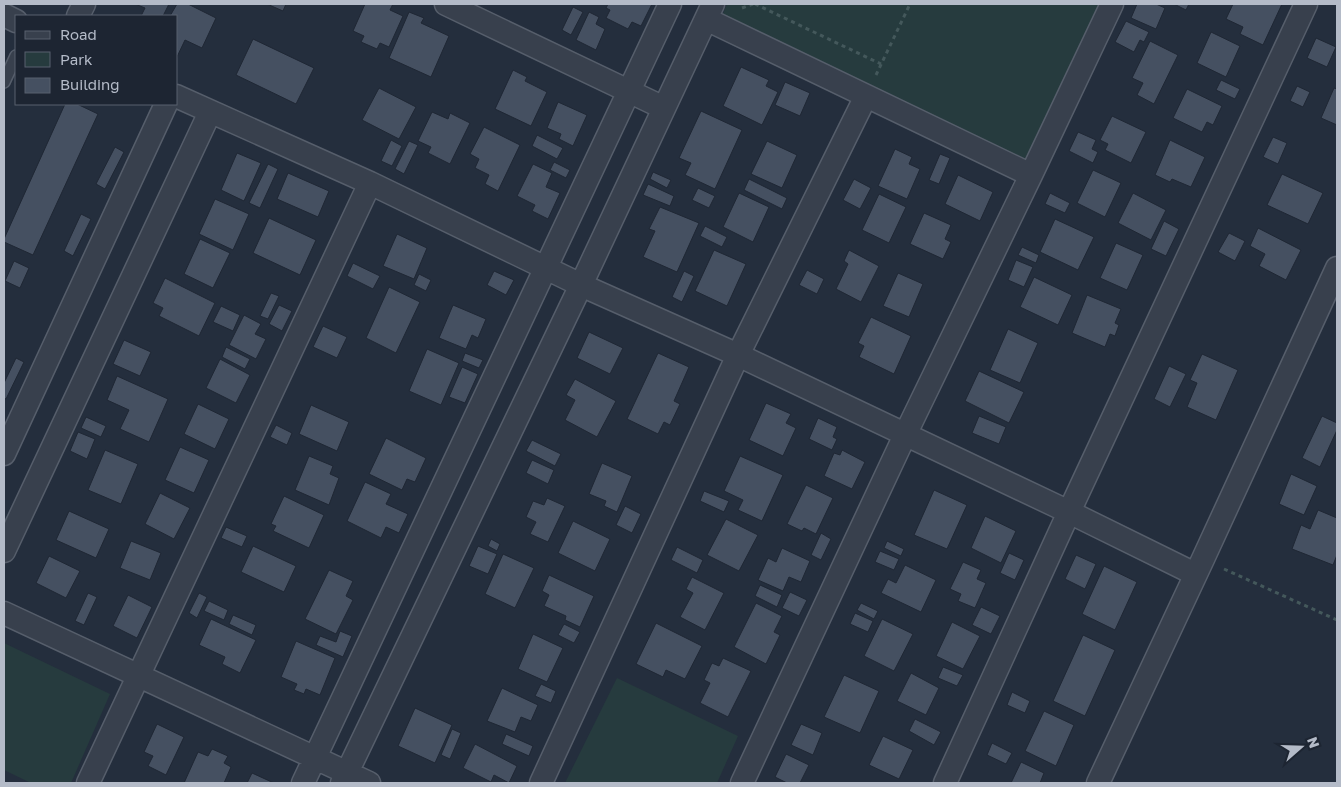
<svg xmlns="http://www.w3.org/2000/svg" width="1341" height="787" font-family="'Golos Text',sans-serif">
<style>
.green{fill:#263b3e}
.building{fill:#455061;stroke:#1f2734}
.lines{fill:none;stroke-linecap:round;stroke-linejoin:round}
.lane-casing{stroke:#565e6b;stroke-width:14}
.street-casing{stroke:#565e6b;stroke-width:25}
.path{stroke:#44585b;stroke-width:3;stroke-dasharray:4 4;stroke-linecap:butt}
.lane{stroke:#38404d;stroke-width:11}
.street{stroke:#38404d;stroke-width:22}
</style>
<rect width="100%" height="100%" fill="#242e3d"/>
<path class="green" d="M727,4H1101L1027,163L722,16Z
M4,643L110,694L71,783H31L4,770Z
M617,678L738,736L717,783H565Z"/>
<path class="building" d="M135,4H169L163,16H141L145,8Z
M177,4H188L216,18L202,48L185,40L176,59V16H170Z
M267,4H286L283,11Z
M365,4H393L390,10L403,16L389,47L380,43L377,49L361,42L364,36L353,31Z
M608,4H652L641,26L632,22L628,29L606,18L610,10L606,8Z
M1137,4H1156L1165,8L1156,29L1131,18Z
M1174,4H1189L1186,10Z
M1233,4H1282L1263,45L1240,34L1243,27L1226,19Z
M573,7L583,12L571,35L562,30Z
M409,12L424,18L421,23L449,36L431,77L389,58Z
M589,12L599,17L596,24L605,29L596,50L576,40Z
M1126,21L1149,32L1144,42L1140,40L1134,52L1115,42Z
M1211,32L1240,46L1226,77L1197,63Z
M1316,38L1336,47L1327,67L1307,58Z
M253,39L314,68L296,104L236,75Z
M1150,41L1178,55L1154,104L1137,95L1143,83L1132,78Z
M741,67L769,80L766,86L778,92L762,125L723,106Z
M513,70L527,77L525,81L547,92L531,126L495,109Z
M1221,80L1240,89L1235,99L1216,90Z
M785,82L810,93L800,116L775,105Z
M1297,86L1310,92L1303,107L1290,101Z
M379,88L416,107L399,139L362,120Z
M1334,88L1337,89V125L1321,118Z
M1187,89L1222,106L1213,125L1207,122L1202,132L1173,118Z
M558,102L587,115L573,146L559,139L561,134L547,128Z
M65,104H77L98,114L33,255L4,242V239Z
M701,111L742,130L715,189L685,175L691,163L679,158Z
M432,112L448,119L450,113L470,123L450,164L428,153L431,147L418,141Z
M1112,116L1146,132L1131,163L1105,150L1108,144L1100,140Z
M484,127L520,145L498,191L485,184L489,175L475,168L479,159L470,154Z
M1078,132L1096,140L1092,149L1098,152L1093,163L1069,151Z
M537,135L563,148L557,159L532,146Z
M1273,137L1287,143L1278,164L1263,157Z
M391,140L402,146L392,166L381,161Z
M1170,140L1205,157L1191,187L1172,179L1170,182L1155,175Z
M409,141L418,145L404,174L395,169Z
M767,141L797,155L782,188L751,174Z
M115,147L124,152L105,189L96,184Z
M895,149L912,157L909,164L920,169L907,199L878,186Z
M237,153L261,163L244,201L221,190Z
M940,154L950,158L939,184L929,180Z
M554,162L570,170L566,178L550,170Z
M268,164L278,169L260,208L249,203Z
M533,164L552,173L546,187L560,193L548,219L532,211L535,205L517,196Z
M1093,170L1121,183L1105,217L1077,203Z
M653,172L671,180L667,188L650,179Z
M288,173L329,191L318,217L277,199Z
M1282,174L1323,193L1308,224L1267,205Z
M958,175L993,192L980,221L945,204Z
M749,179L787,198L782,209L744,190Z
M854,179L871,188L860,209L843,200Z
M648,184L674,196L670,206L643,195Z
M698,188L715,196L709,208L692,200Z
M739,193L769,207L753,242L723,227Z
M1050,193L1070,203L1065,213L1045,204Z
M1133,193L1166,210L1151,240L1118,223Z
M879,194L906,207L889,243L862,230Z
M215,199L249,214L233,250L199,234Z
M660,207L699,223L677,272L643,257L655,231L649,229Z
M924,213L951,225L945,239L951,242L943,259L910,244Z
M81,214L91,219L73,256L64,251Z
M269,218L316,240L300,275L253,253Z
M1055,219L1094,237L1078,270L1040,252Z
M1164,221L1179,229L1166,256L1151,249Z
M705,226L727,237L722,247L700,236Z
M1258,228L1301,250L1286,280L1259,266L1265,254L1250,246Z
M1229,233L1245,241L1235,261L1218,252Z
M397,234L427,248L414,279L383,266Z
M200,239L230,253L213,288L184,274Z
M1116,243L1143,255L1127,290L1100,278Z
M1022,247L1039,255L1036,263L1018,255Z
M714,250L746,264L727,306L695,291Z
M849,250L879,266L861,302L836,289L848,264L844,261Z
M1016,260L1033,267L1024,287L1008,280Z
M14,261L29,268L20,288L5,281Z
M353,263L380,276L373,289L347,276Z
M807,270L824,279L817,294L799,285Z
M494,271L514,280L506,295L487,285Z
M684,271L694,276L682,302L672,297Z
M898,273L923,284L909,317L883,306Z
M419,274L431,280L426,291L414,285Z
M1034,277L1072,295L1058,325L1020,307Z
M165,278L215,303L199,336L159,316L163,308L153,303Z
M389,287L420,302L396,353L366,338Z
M271,293L279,296L268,319L260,316Z
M1087,295L1121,309L1115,323L1119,325L1115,336L1110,334L1105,347L1072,333Z
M279,305L292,311L282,331L269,324Z
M453,305L486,319L478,338L472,335L466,349L439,338Z
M221,306L240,315L233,331L213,322Z
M244,315L261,324L255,334L266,339L256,359L229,345Z
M871,317L911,336L894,374L859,357L864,346L858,343Z
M323,326L347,337L337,358L313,347Z
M1008,329L1038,343L1020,383L990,370Z
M589,332L623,348L610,374L577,358Z
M124,340L151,352L140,376L113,364Z
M226,347L250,359L245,369L222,357Z
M427,349L459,363L441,405L409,391Z
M465,353L483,360L479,368L462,361Z
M658,353L689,367L674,401L680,404L670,425L664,422L658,434L627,419Z
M1202,354L1238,370L1216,420L1187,407L1197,383L1190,380Z
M16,358L24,362L6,399L4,398V383Z
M220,359L250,375L236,403L206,388Z
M1169,366L1186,374L1170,407L1154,399Z
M462,367L478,374L465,403L449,397Z
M979,371L1024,392L1009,423L965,401Z
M117,376L168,399L149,442L120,429L129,410L107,400Z
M575,379L616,401L597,437L565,420L575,400L566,395Z
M766,403L791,414L786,423L796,428L783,456L749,440Z
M198,404L229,419L215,449L184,434Z
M311,405L349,422L337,451L299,434Z
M979,416L1006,427L999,444L972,433Z
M1322,416L1337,423V430L1320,467L1302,458Z
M86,417L106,426L101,437L81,428Z
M818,418L837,427L833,437L837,439L832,450L809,439Z
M276,425L292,433L287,445L270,437Z
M78,432L95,439L87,459L70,451Z
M386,438L426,458L415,482L407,479L402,490L369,474Z
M532,440L561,454L555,466L526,451Z
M180,447L209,460L194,493L165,480Z
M105,450L138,464L121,504L88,490Z
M842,450L865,462L852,489L824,476L834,453L840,455Z
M309,456L333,466L330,474L339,478L329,505L295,490Z
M740,456L783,475L762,521L738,510L743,500L724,491Z
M532,460L554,470L548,484L526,473Z
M602,463L632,476L617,512L604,506L606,501L589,494Z
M1291,474L1317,486L1304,515L1279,504Z
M365,482L391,494L386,504L408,514L399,533L386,527L381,538L347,521Z
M806,485L833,498L816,534L804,528L802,531L787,524Z
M934,490L967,505L947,549L914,535Z
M704,491L729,501L724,512L700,501Z
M160,493L190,508L174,539L145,524Z
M284,496L324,515L309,548L273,531L276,526L271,524Z
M547,498L565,506L548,542L530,534L536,522L526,517L533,501L544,505Z
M625,506L641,514L632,533L616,525Z
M1318,510L1337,518V555L1333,565L1292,549L1301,525L1310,529Z
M69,511L109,529L96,558L56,540Z
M985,516L1016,531L1001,563L971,548Z
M726,519L758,535L739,571L707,555Z
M573,521L610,539L595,571L558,553Z
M226,527L247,536L242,547L221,538Z
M821,533L831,539L821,560L811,555Z
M491,539L500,544L497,551L488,546Z
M131,541L161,553L150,580L120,568Z
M887,541L904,549L901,556L884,548Z
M253,546L296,566L284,592L241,572Z
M478,546L497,554L488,574L469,566Z
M677,547L703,560L697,573L671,560Z
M782,548L810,561L801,582L789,577L783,591L758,580L768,558L776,562Z
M880,551L899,559L894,570L875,562Z
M1009,553L1024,560L1015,580L1000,573Z
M503,554L534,568L515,608L485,594Z
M1076,555L1096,564L1085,589L1065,579Z
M49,556L80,571L66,598L36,583Z
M963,562L981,570L977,579L986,583L975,608L958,601L961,594L950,589Z
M905,565L936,580L921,612L881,593L888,579L896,583Z
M1104,566L1137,582L1115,630L1082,614Z
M329,570L353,581L346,596L353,600L336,634L305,619Z
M549,575L594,596L580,627L565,620L566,616L544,606L549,595L542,591Z
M692,577L724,593L705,630L680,617L693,593L686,589Z
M760,585L782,595L777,607L755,596Z
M790,592L807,600L799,616L782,608Z
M88,593L97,597L84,625L75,621Z
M199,593L207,597L197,618L189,613Z
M128,595L152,607L137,638L113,626Z
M209,601L228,610L224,620L204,611Z
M756,603L782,616L774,632L780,635L766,664L734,647Z
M861,603L878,611L874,619L857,610Z
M981,607L1000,616L991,634L972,625Z
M855,613L873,621L868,632L850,624Z
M233,615L256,625L252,635L229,624Z
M211,619L256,640L240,673L222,664L225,657L199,645Z
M882,619L913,634L894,671L864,656Z
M952,622L980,636L963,669L936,656Z
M656,623L702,646L685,679L666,670L663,677L636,664Z
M564,624L580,632L574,643L558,635Z
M340,631L352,636L343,657L316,645L320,636L336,642Z
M533,634L563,648L547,682L518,669Z
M1083,635L1115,650L1085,716L1053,701Z
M296,641L335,658L320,695L306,689L304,694L294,690L297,684L281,677Z
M723,658L751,671L728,717L700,703L710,683L704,680L712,663L719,666Z
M943,667L963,675L957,686L938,678Z
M911,673L939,688L926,715L897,701Z
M844,675L879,691L860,733L824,717Z
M541,684L556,691L551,703L535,696Z
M502,688L538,705L531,721L521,717L515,732L487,721Z
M1012,692L1030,701L1025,713L1007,705Z
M415,708L452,725L435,763L398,746Z
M1044,711L1074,725L1056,766L1025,751Z
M915,719L941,732L934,745L909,731Z
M157,724L184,737L166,775L148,766L153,756L144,752Z
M801,724L822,733L813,755L791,745Z
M452,729L461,733L450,759L441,755Z
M506,734L533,746L529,756L502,744Z
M883,736L913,750L899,779L869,765Z
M992,743L1012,753L1006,764L987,755Z
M475,744L517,766L509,783L494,775L491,782L463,768Z
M212,749L228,756L224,763L231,767L224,783H184L198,752L208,756Z
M786,754L809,765L800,783H787L775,777Z
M1021,762L1044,773L1040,783H1011Z
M252,773L274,783H247Z"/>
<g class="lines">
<g class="lane-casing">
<path id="lane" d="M4,82L16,56"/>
</g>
<g class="street-casing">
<path id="street" d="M446,4L664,108
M4,15L16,21
M78,16L84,4
M706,19L1031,175
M176,96L370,183L581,285L738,355L1069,512L1195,574
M4,454L166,104
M4,551L210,112
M4,613L369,783
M88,783L370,183
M303,783L670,4
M342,783L581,285L713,4
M541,783L738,355L866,96
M742,783L905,435L1031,175L1112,4
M945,783L1069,512L1306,4
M1098,783L1203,559L1337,268"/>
</g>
<path class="path" d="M755,4L881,64
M742,8L753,4
M876,75L910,4
M1224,569L1337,620"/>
<use href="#lane" class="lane"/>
<use href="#street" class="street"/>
</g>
<rect width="1341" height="787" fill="none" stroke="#b4bbc8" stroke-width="10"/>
<rect x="15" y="15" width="162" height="90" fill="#1d2532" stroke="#59616e"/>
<rect x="25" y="31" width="25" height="8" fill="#38404d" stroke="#59616e"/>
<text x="60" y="40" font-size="15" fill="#b4bbc8">Road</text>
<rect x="25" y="52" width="25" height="15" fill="#263b3e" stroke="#59616e"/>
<text x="60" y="65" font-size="15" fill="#b4bbc8">Park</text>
<rect x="25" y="78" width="25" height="15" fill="#455061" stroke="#59616e"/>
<text x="60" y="90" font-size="15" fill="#b4bbc8">Building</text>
<g transform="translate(1301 747) rotate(70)" stroke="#1d2532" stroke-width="4" paint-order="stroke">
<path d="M0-4L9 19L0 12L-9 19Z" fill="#b4bbc8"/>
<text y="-8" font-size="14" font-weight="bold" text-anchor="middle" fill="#b4bbc8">N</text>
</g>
</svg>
